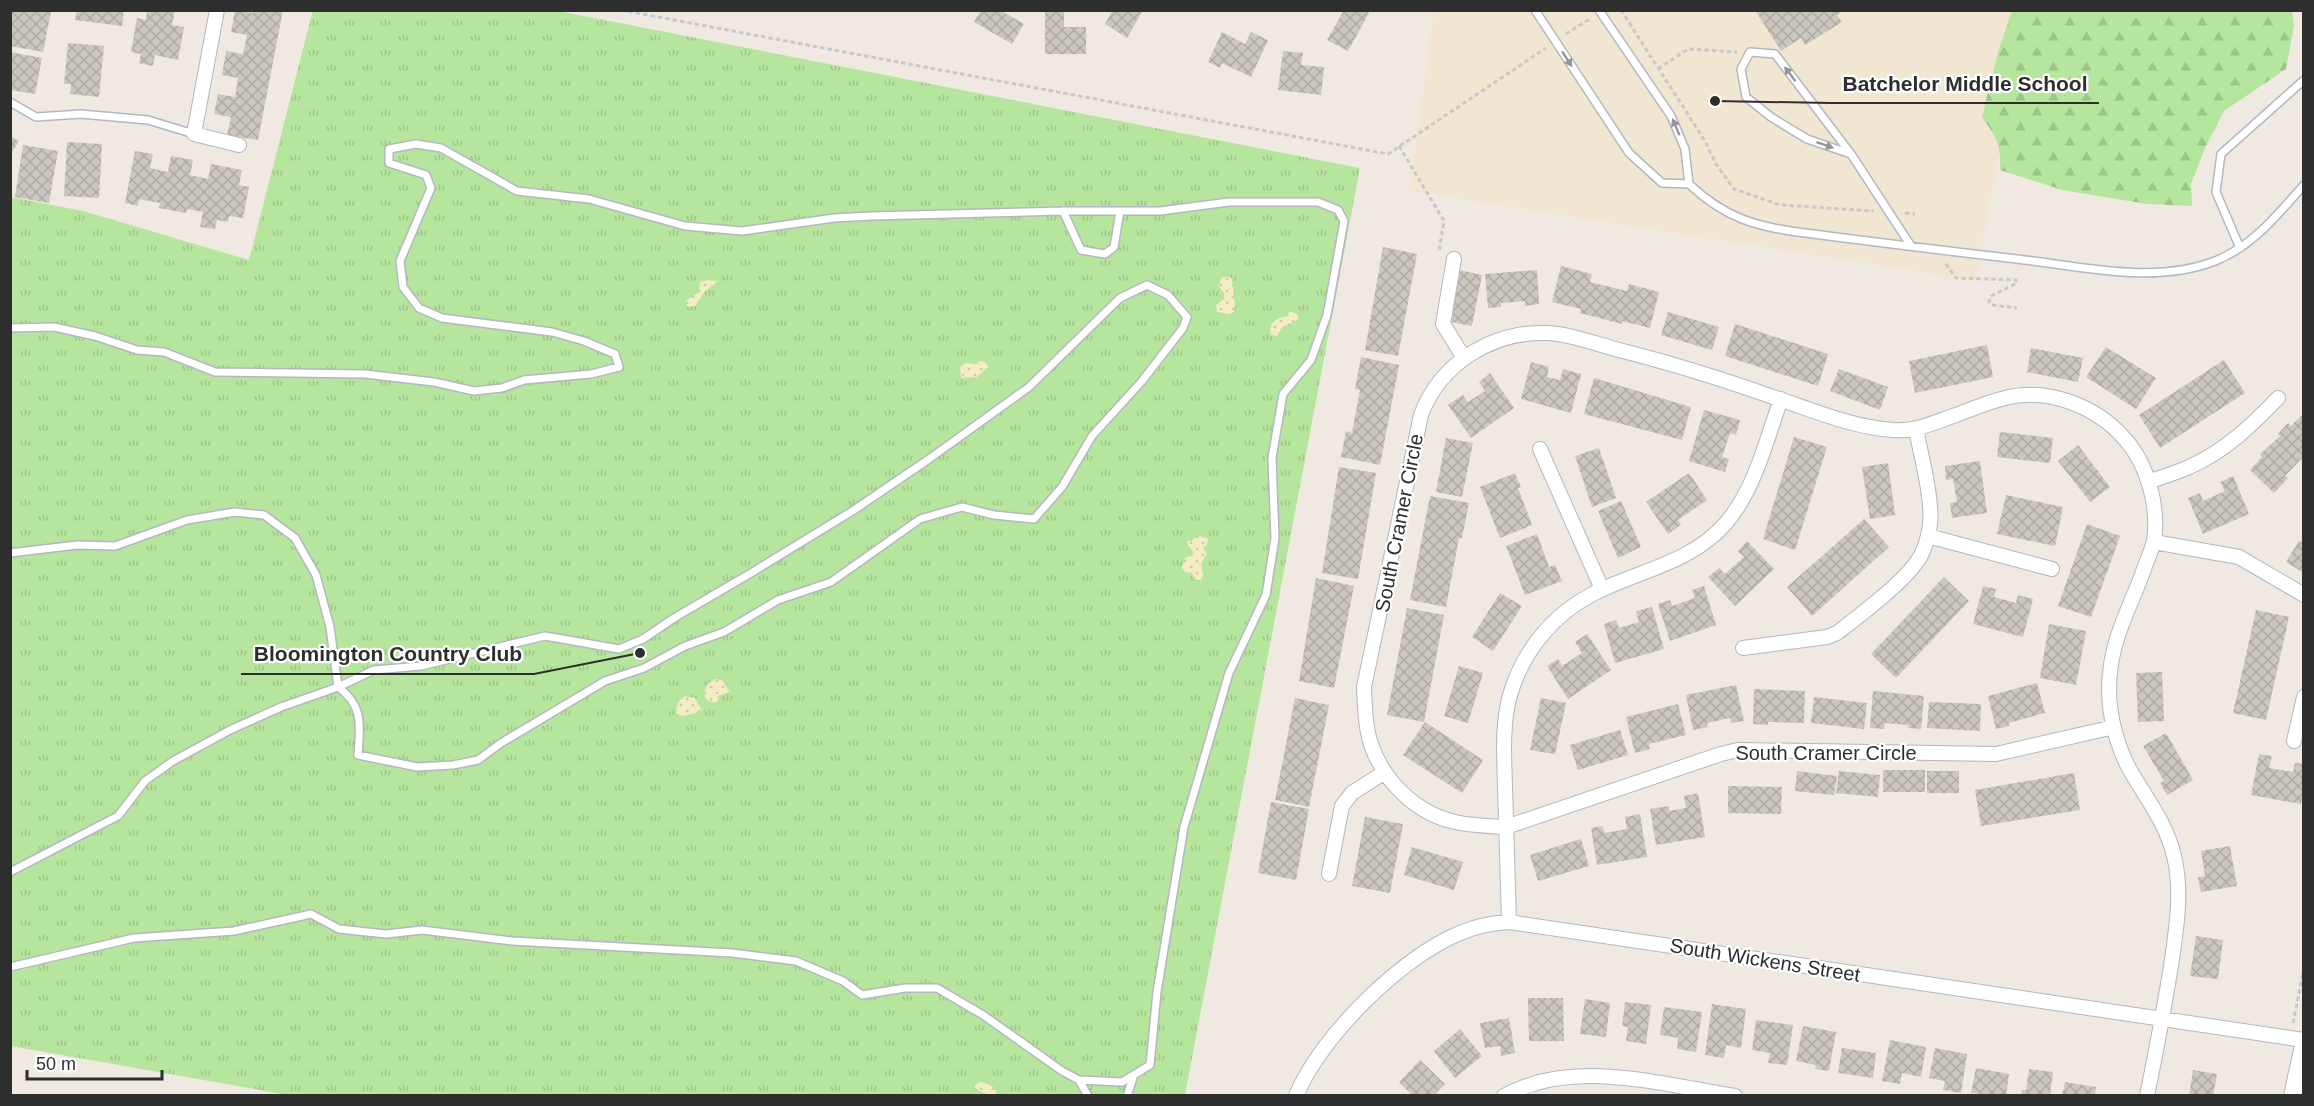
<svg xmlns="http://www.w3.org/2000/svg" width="2314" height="1106" font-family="Helvetica,sans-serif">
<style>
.education{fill:#f0e6d1}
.grass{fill:url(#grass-tufts)}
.forest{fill:url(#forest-firs)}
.sand{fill:url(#sand-dots)}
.building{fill:url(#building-cross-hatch)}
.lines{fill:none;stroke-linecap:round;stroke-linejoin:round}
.lane-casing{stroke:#b4b7c1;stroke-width:10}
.street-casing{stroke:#b4b7c1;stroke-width:16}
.secondary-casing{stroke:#b4b7c1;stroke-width:22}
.path{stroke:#c9c9c9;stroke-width:3;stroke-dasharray:4.5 3;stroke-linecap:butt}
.lane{stroke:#fff;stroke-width:7}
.street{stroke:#fff;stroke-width:14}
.secondary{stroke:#fff;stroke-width:20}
.oneway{fill:#969696}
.labels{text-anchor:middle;stroke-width:4.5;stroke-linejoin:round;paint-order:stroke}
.street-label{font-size:20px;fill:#2e2e2e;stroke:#fff}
.leader{fill:none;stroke:#2e2e2e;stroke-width:2}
.callout-dot{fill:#2e2e2e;stroke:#fff;stroke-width:2}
.callout-label{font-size:21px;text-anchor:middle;font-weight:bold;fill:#2e2e2e;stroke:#fff;stroke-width:4.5;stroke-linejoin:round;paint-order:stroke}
</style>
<defs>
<pattern id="grass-tufts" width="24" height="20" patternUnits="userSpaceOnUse" patternTransform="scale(1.5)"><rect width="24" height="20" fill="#b6e59e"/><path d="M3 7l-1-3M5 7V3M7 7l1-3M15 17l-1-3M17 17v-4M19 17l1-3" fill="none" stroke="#9dc588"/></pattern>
<pattern id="forest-firs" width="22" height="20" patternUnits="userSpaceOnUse" patternTransform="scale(1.5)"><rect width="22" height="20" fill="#b6e59e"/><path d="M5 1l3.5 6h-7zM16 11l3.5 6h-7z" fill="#9dc588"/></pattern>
<pattern id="sand-dots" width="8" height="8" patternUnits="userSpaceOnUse" patternTransform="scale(1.5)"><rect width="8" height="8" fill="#f3ecc5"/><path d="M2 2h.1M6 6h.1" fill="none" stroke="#d1cbaa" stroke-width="1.8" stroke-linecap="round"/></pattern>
<pattern id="building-cross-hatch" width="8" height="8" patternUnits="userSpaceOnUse" patternTransform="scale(1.5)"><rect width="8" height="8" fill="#cbc7bf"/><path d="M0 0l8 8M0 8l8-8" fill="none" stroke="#afaba4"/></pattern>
</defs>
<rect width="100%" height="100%" fill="#efe9e1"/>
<path class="education" d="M1434,11H2025L1976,281L1409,191Z"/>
<path class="grass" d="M313,10L558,11L1360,168L1185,1095L294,1096L11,1046V197L83,211L249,260Z"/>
<path class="forest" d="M2012,11H2292L2294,26L2286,69L2224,111L2206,146L2191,184L2192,206L2147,204L2062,190L2000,170C2001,143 1997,138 1982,117L1999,49Z"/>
<path class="sand" d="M1228,276L1232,279L1235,307L1234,312L1229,314L1217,312L1216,305L1224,299V293L1219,287L1221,278Z
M708,280L717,281L716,283L705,291L695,306L687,307L686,301L699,292L700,282Z
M1290,311L1298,315V320L1282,327L1277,336L1271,335C1268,322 1276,318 1287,316Z
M979,361L986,362L988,367L977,377L961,378L960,367L965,363L977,364Z
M1200,536L1208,539L1207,545L1203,548L1207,554L1201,563L1203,575L1201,580H1196L1191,572L1186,573L1182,568L1185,558L1194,554L1186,541H1192L1194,538Z
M716,679L722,680L730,692L718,696L717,702C699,704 702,683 716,679Z
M685,696L695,698L702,711L683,716L676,714L678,702Z
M979,1082C987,1082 996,1087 997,1095C990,1096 979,1092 974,1087Z"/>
<path class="building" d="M10,10L51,12L43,52L10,46Z
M77,10H124L122,26L75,20Z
M147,10H175L172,25L184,27L178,60L155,55L153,66L139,63L141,54L131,52L137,18L146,20Z
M235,10L253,13V10H283L258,140L227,135L231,117L214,114L218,94L235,97L238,78L222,75L226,51L243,54L247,35L231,32Z
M981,10H1000L1024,24L1012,44L974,22Z
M1045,10H1064V27H1086V54H1045Z
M1113,10H1143L1127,38L1105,24Z
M1344,10H1364L1369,13L1348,51L1327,40Z
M1755,10H1844L1837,15L1842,22L1805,45L1801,38L1781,51Z
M1222,32L1245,44L1251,32L1268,40L1251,77L1222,63L1220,68L1208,62Z
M68,43L104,46L99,97L70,94L71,84H64Z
M1283,51L1303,53L1301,65L1324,67L1321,95L1278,90Z
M10,52L42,58L35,94L10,90Z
M10,136L19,141L10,155Z
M67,142L102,144L99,198L64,196Z
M23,145L58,151L49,203L15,197Z
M135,151L153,154L150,168L168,172L171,156L193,160L190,175L208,179L211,164L242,170L239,185L249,187L243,218L229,216L228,222L217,220L215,229L200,227L203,212L187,209L186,213L159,208L160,203L139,199L138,206L125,203Z
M1383,247L1417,254L1398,356L1365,350Z
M1561,266L1592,274L1590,282L1627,291L1629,284L1659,292L1650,328L1622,321V324L1580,313L1581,309L1552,302Z
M1460,270L1482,275L1472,326L1451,322Z
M1537,270L1539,304L1525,306V301L1501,303V307L1488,308L1485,274Z
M1668,312L1719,327L1712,350L1661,335Z
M1735,324L1828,354L1818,386L1725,356Z
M1987,345L1993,377L1915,393L1909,361Z
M2106,347L2156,378L2136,409L2086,377Z
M2031,348L2083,358L2078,382L2027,372Z
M1361,357L1399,365L1380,465L1341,457L1346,431L1352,433L1360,390L1355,389Z
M2224,360L2245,393L2160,448L2139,415Z
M1531,362L1549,367L1547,377L1560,380L1563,369L1581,374L1571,413L1521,399Z
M1839,369L1888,387L1880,410L1830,391Z
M1490,373L1514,408L1471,438L1448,405L1463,395L1468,402L1485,391L1479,382Z
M1594,378L1691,407L1682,440L1584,414Z
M1704,410L1740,420L1736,435L1730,433L1722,457L1729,459L1725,472L1689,461Z
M2304,413V456L2285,476L2288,478L2274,493L2250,470L2262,457L2260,454L2280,436L2278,434L2288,423L2291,426Z
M2000,432L2053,438L2050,463L1997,457Z
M1794,437L1827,447L1795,550L1763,539Z
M1446,438L1473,443L1462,497L1436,492Z
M2078,445L2110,487L2090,502L2058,461Z
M1599,448L1616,498L1592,507L1575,456Z
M1980,461L1987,513L1952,518L1950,503L1957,502L1953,479L1946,480L1945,466Z
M1888,463L1895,515L1870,519L1862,467Z
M1339,467L1376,473L1358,579L1322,573Z
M1515,473L1521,487L1518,488L1532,525L1500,538L1480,487Z
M1689,473L1707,500L1678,520L1681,525L1668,534L1646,502Z
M2233,476L2249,514L2203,534L2188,498L2200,493L2203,501L2225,491L2220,482Z
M2006,495L2063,507L2055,546L1997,534Z
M1430,496L1469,503L1462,538H1459L1446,607L1410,600Z
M1621,501L1641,547L1618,558L1598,511Z
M1864,519L1889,547L1812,616L1787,587Z
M2087,524L2120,536L2091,617L2058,606Z
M1537,534L1549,567L1555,565L1562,581L1525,595L1506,546Z
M1747,541L1774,569L1735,606L1708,577L1719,568L1725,574L1744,557L1738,551Z
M2299,541L2304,543V573L2286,562Z
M1944,577L1969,601L1896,678L1871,654Z
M1316,578L1354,586L1334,688L1299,681Z
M1704,586L1716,625L1670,641L1658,604L1670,600L1672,606L1695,598L1692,590Z
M1983,586L1996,589L1994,597L2016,603L2018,595L2033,599L2023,637L1973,624Z
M1500,593L1522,606L1493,651L1472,637Z
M1652,607L1664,649L1615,663L1604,624L1616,620L1619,628L1639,622L1636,611Z
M1407,608L1444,615L1424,722L1387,715Z
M2256,610L2289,617L2266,720L2233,713Z
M2049,624L2086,631L2076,685L2040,678Z
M1587,634L1611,670L1568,699L1547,666L1558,659L1562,666L1582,653L1575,642Z
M1459,666L1483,673L1468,723L1444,716Z
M2162,672L2164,721L2138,722L2136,673Z
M2037,683L2045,713L2009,723V726L1996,729L1988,696Z
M1736,685L1744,721L1731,723L1730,718L1707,723L1708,727L1693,730L1686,695Z
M1754,689L1805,691L1804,723L1768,722V725L1753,724Z
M1873,691L1924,696L1921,729L1908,728L1909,725L1885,723L1884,729L1870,728Z
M1814,697L1867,703L1864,729L1811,723Z
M1295,698L1329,705L1309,807L1275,800Z
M1541,698L1566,703L1555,754L1530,750Z
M1929,702L1981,704L1980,731L1927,728Z
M1678,704L1686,735L1649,744L1650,749L1635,753L1626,717Z
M1425,722L1483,760L1462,793L1403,755Z
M1620,730L1628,755L1578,770L1570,745Z
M2166,733L2193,780L2167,795L2160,783L2164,781L2143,746Z
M2259,754L2272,756L2269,768L2293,772L2295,763L2304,764V790L2301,804L2251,795Z
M1883,770H1925V792H1883Z
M1797,771L1837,776L1834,795L1795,791Z
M1839,771L1880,775L1878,797L1836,793Z
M1927,771H1959V793H1927Z
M2074,773L2080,810L1981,826L1975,790Z
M1728,786L1782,787L1781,814L1728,813Z
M1698,793L1705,837L1656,845L1650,809L1669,806V811L1686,808L1684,796Z
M1271,802L1309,809L1296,880L1258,873Z
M1640,814L1647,857L1597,865L1591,828L1603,826L1604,833L1627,829L1625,817Z
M1365,817L1403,824L1390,893L1352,886Z
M1581,839L1589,866L1538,881L1530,855Z
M2230,846L2237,886L2201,892L2198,877L2205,876L2201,851Z
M1412,847L1463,862L1454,890L1404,875Z
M2196,936L2223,940L2218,979L2190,976Z
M1528,998H1563L1564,1041H1529Z
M1585,999L1610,1003L1606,1037L1580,1034Z
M1625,1002L1651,1005L1646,1044L1626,1041L1628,1027L1622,1026Z
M1712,1004L1746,1009L1741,1048L1726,1045L1724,1058L1705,1055Z
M1664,1007L1702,1012L1696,1052L1677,1049L1678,1038L1660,1035Z
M1509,1018L1515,1053L1501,1056L1500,1046L1485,1048L1480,1023Z
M1756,1020L1793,1025L1787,1065L1768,1063L1770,1053L1752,1050Z
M1803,1026L1836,1032L1829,1071L1815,1069L1816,1065L1796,1061Z
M1460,1029L1482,1056L1455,1078L1434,1051Z
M1890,1040L1926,1047L1921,1077L1902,1073L1900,1084L1882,1081Z
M1842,1048L1876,1053L1873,1078L1838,1073Z
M1935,1048L1967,1054L1961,1093L1943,1090L1945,1081L1929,1078Z
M1420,1060L1445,1084L1434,1096H1413L1399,1082Z
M1976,1068L2009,1074L2006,1096L1971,1093Z
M2029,1069L2053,1072L2050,1096H2021L2022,1090H2026Z
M2193,1070L2217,1074L2213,1096H2189Z
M2065,1082L2096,1087L2095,1096H2062Z"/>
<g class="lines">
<g class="lane-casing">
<path id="lane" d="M1535,10L1629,153L1662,183L1689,184
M1599,10L1671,116L1685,149L1689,184C1725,218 1756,227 1805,233C1875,242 1946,251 2017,259C2080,266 2154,285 2215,261C2253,246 2277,215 2304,185
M10,102L36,117L81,114L148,120L194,134
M1851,154L1807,139L1771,117L1746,97L1741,69L1750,52L1775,54L1851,154L1911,246
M1063,211L1081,250L1105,254L1114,247L1120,211
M2240,248L2216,192L2221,154L2304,80
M1147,285L1168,295L1187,317L1183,328L1142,381L1092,436L1062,487L1034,519L994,515L962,507L920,519L831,582L778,600L724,632L685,646L644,668L605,681L501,743L478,760L453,765L417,767L358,755C360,726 364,706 338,687L374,670L421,666L545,636L619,649L643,639L674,618L751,573L854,510L929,459L1029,387L1120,298Z
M10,328L54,327L95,336L137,350L164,352L215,372L365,374L434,382L474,391L502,388L524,380L591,374L619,367L615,354L584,341L552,332L442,318L419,308L403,287L400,261L431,188L426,175L389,163V149L416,144L441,148L517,191L589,199L685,226L742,231L834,218L871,216L1063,211H1160L1229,202H1318L1338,210L1344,221L1327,315L1311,360L1283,394L1272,458L1275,538L1266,595L1229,673L1184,827L1157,992L1150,1065L1122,1082L1079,1080L1062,1071L983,1015L937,988H905L862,995L843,981L796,961L732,953L512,941L422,930L386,934L339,929L311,914L234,931L134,938L10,967
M10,553L77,545L115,546L187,520L235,512L264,515L295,538L316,575L330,627L338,687L281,707L230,730L173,761L145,781L118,816L10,872
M1079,1080L1088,1096
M1127,1096L1134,1075"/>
</g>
<g class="street-casing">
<path id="street" d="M217,10L194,134L239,145
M1454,259L1443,324L1464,358
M1540,449L1602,589
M2148,482C2162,477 2176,473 2189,467C2224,452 2252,425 2278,398
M1928,536L2052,569
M2154,542L2239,557L2304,595
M1743,648L1827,637L1837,633C1859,616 1900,585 1916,563C1924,553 1928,538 1930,525C1933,499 1921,456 1916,429
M2114,727L1996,754L1738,750L1721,754L1506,827C1489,826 1472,826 1455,822C1418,814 1385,783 1372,747C1365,728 1365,707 1364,687L1421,415C1440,363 1493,331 1547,333C1571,334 1596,344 1619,350C1671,363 1722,379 1773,397C1813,410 1851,427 1893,430C1916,432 1935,422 1956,415C1972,409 1988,402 2005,398C2047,387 2096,406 2124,438C2148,464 2159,507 2154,541C2152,550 2147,560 2144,569C2132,603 2113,636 2110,673C2106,706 2115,743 2131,772C2147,799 2167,825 2174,856C2183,893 2176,929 2171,966C2164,1009 2156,1052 2147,1096
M2294,741L2304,697
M1329,874L1342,806L1352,793L1385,772
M1509,922C1508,877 1506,831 1505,786C1504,756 1502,724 1510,695C1524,647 1558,609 1603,589C1646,569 1693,561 1726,523C1755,489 1766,441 1781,399
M1296,1096C1320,1037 1401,957 1460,933C1476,926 1492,923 1509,922L2304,1040
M1504,1096C1573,1058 1660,1084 1735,1096"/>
</g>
<g class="secondary-casing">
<path id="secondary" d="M2294,1096L2304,1050"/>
</g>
<path class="path" d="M621,10L1388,154L1546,48
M1621,10L1705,141L1716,164L1734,189L1780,205L1874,211
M1566,34L1591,18
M1658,69L1688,49L1737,52
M1399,146L1444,221L1439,251
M1905,213L1915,214
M1946,264L1956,278L2016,280L2017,283L1991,296L1989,302L1992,305L2017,308
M2293,1023L2304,968"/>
<use href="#lane" class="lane"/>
<use href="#street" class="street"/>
<use href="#secondary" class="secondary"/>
</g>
<defs><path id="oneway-solid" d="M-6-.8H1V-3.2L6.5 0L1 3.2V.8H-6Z" transform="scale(1.5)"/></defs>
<g class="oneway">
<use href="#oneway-solid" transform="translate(1567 59) rotate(57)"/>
<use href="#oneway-solid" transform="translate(1790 74) rotate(-127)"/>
<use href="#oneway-solid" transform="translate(1676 127) rotate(-113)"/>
<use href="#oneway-solid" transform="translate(1825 145) rotate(19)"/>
</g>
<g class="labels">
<g class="street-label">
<text transform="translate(1399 523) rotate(-79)" y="7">South Cramer Circle</text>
<text x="1826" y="760">South Cramer Circle</text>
<text transform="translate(1765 960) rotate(9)" y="7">South Wickens Street</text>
</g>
</g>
<path class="leader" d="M1715 101L1830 103H2099M640 653L534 674H241"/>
<g class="callout-dot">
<circle cx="1715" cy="101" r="6"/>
<circle cx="640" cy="653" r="6"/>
</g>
<g class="callout-label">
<text x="1965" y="91">Batchelor Middle School</text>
<text x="388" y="661">Bloomington Country Club</text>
</g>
<rect width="2314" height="1106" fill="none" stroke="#2e2e2e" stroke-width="24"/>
<path d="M27 1070v9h135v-9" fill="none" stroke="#2e2e2e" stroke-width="3"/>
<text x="36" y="1070" font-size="18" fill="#2e2e2e" stroke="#ffffff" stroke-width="4.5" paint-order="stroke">50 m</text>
</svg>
